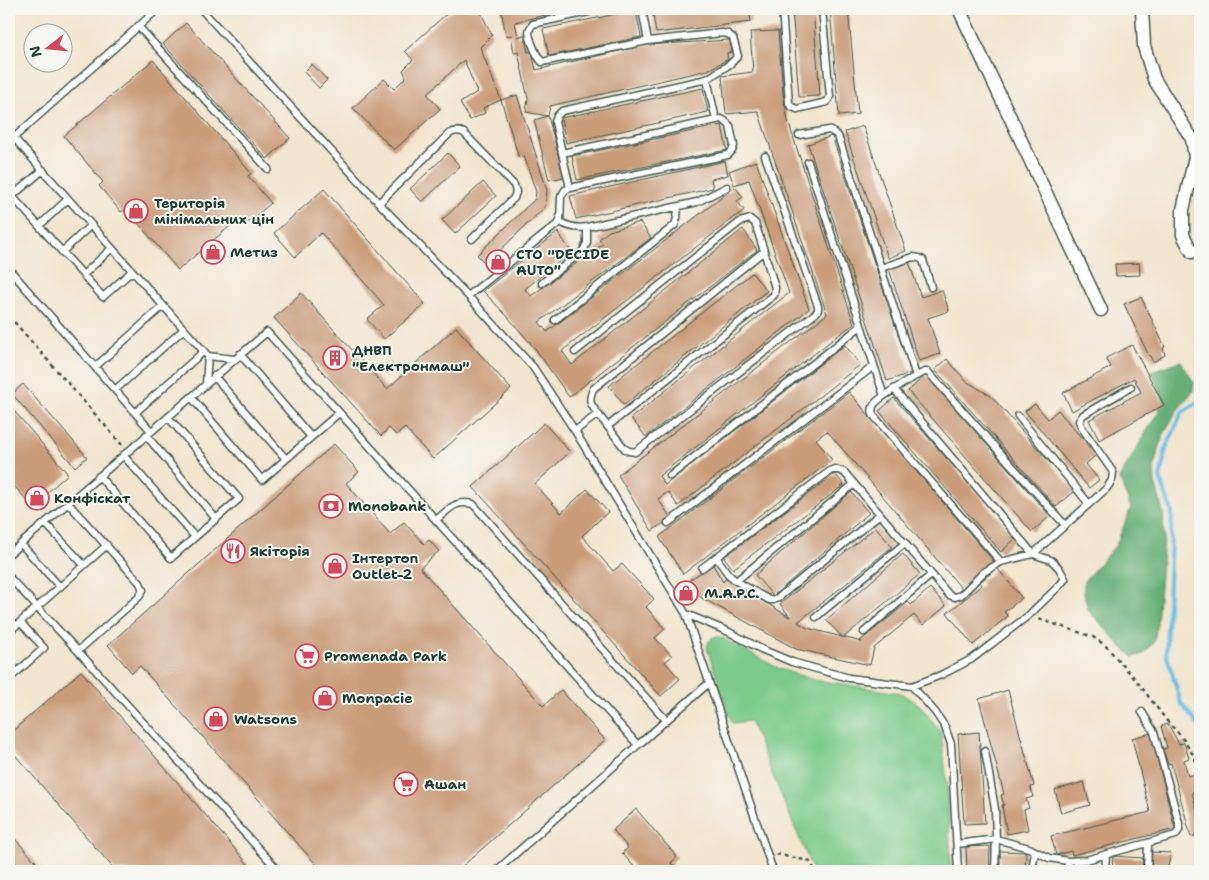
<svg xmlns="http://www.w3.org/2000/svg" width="1209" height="880" font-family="'Shantell Sans',sans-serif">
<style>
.green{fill:#7dcb8b;stroke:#4e8460}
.forest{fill:#66af77;stroke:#427656}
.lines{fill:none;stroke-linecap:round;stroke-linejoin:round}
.stream{stroke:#6ac0e7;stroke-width:4}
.building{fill:#ca9d7a}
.lane-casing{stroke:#3f564b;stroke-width:9}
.street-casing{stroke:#3f564b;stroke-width:15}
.path{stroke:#3f564b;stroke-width:2.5;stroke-dasharray:4 4;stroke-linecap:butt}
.lane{stroke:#fff;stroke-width:6}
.street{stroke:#fff;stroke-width:12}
.labels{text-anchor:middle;stroke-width:4;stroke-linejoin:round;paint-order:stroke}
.poi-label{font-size:14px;font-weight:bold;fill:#1f3d34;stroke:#f6f6f2;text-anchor:start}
</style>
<rect width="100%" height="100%" fill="#f6f6f2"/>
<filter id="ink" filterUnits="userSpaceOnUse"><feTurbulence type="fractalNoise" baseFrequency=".02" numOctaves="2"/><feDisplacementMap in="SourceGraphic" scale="10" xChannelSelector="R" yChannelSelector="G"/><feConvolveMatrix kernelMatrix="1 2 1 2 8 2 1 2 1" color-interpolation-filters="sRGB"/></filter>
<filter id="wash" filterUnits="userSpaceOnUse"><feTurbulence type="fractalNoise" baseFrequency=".0096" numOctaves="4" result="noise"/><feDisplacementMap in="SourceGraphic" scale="20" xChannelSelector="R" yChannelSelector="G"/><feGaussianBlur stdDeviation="1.12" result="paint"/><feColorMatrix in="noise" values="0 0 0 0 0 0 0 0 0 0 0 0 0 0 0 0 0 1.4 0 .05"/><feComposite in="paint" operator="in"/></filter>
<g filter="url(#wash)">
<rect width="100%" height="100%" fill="#f2e5cf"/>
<path class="green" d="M713,637H720L780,669L815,680L901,693L920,705L941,732L947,782L951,871H813L750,721L732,723L707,648L709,641Z"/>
<path class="forest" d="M1181,361L1194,383L1193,391L1176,412L1163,436L1154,466L1155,482L1163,512L1164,538L1157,624L1154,642L1144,654L1133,657L1123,648L1088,610L1084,593V581L1116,545L1131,508L1119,478L1164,402L1151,371Z"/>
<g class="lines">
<path class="stream" d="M1200,400L1182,413L1166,448L1160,478L1172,512L1166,653L1181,703L1197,724L1200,726"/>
</g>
<g id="blocks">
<path class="building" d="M456,9H479L492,35L480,47L501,100L483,108L485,113L470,120L460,103L477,92L464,60L427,94L440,109L394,150L353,108L384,79L394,89L406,77L403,70L413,60L405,51L444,16Z
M501,9H572L515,22L518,37L524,35L528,52H532L536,70L645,45L730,40L732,52L727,53L728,59L708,70L550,106L548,116L564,177L549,180L534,120L548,116L526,112L528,99L518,52L514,53L511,35L506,36Z
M652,9H749L751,22L656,33Z
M792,9H813L820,96L799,97Z
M830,9H848L858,114L839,116Z
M636,10L641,37L549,56L543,29Z
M186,23L290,138L267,159L163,44Z
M778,31L783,93L788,121L854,324L837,336L659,476L665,485L845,345L860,365L678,506L668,492L658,499L671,518L652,531L618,475L827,314L758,111L726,114L722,76L753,72L750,32Z
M153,60L251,173L248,176L271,203L249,222L236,221L178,270L126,209L121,212L99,186L103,182L64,136Z
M312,64L327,80L319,88L304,72Z
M703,88L708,112L566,143L561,118Z
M517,95L547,190L545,207L486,264L477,255L535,199L536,192L524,156L519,158L501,100Z
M722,125L727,150L577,180L572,156Z
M863,126L906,251L888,258L845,132Z
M832,136L911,373L887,381L808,144Z
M448,153L460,166L422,202L410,189Z
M725,161L728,175L711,179L713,188L576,219L570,196Z
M756,161L809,309L646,437L631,418L789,293L749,180L734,185L729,171Z
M483,182L496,196L455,234L442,220Z
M735,187L743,197L737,201L744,210L562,351L572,365L743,229L757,250L569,397L537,351L507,316L483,291L558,232L571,252L525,289L531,296L603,244L599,239L609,231L640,222L651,238L539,322L547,332Z
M324,189L425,304L384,339L367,319L384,305L321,233L295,257L274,233Z
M909,262L921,297L942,290L949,311L928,318L940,354L919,361L889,269Z
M1139,263L1140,275L1116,276L1115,264Z
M752,273L767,291L624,405L609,386Z
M301,293L387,389L456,327L511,389L433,459L405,428L396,435L389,428L381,436L274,318Z
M1141,297L1165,347L1163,348L1165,355L1153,362L1150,356H1149L1124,304Z
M1132,345L1164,405L1099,440L1089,420L1141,392L1134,378L1072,411L1063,393L1111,367L1106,358Z
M947,359L966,381L991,396L1075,491L1056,507L935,370Z
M926,375L1050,516L1032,532L908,391Z
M23,384L87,457L75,467L12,394Z
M849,392L994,562L962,589L827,431L816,439L832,460L683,574L659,537Z
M894,398L1016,538L1001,552L879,411Z
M1035,404L1048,419L1058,410L1096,455L1086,464L1099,480L1089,488L1025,411Z
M9,405L68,474L32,506L14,486L9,491Z
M544,423L570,452L535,484L561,513L587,489L608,512L582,536L613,571L622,564L654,599L646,607L665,629L655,638L672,656L665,662L680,679L661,696L473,487Z
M334,444L359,472L346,483L390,534L404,522L424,544L429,540L439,551L420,568L543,706L561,690L605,740L457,871H322L140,666L132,673L108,645Z
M835,474L844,485L733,569L724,557Z
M851,492L869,513L773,596L755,575Z
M876,527L892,547L798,622L807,628L862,642L860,641L908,602L911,605L930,588L946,606L923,625L914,615L874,648L870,665L796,649L700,597L689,580L713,565L723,582L726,578L791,618L780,604Z
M903,554L920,574L843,638L826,620Z
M997,568L1022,598L1004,612L1008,616L973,645L947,613L982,585L980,582Z
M81,671L254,871H116L9,748V734Z
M1008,690L1034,786L1031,787L1033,797L1026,799L1029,808L1024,810L1028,830L1007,834L1002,805H1004L1001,795L1004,794L979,699Z
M1168,724L1179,744L1184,743L1189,758L1184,760L1188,776L1199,773L1200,780V789L1192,792L1200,823V834L1191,837L1171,763L1168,764L1163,749L1167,748L1161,726Z
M979,732L985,823L964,824L958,734Z
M1151,733L1175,829L1072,855L1071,851L1056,855L1051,836L1150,812L1132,738Z
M1084,782L1090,805L1061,813L1055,790Z
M636,809L677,857L671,863L678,871H638L622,853L628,848L613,830Z
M9,832L44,871H9Z
M990,846L989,871H967L966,847Z
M1000,851L1026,852L1025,871H1000Z
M1152,852L1171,853L1167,871H1151Z
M1113,856L1143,858L1142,871H1112Z
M1039,867L1063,868V871H1039Z
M1075,867L1101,868V871H1075Z"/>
</g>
</g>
<g filter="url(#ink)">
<use href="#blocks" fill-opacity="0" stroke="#3f564b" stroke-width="1"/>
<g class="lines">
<g class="lane-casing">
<path id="lane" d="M201,9L379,203L468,296L533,367L575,431L686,614L729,632L761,649L792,662L849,678L912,686L941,675L972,659L1029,615L1059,586L1065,579L1059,568L1051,560L1033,554L1001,562L984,572L961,595L955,597L949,595L844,472L835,469L830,471L702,568
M642,9L648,41
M782,9L789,103L792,107L797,109L827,102L830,97L822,9
M138,26L268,169
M707,79L716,120
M799,135L829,130L833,132L838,136L916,376L894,389
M14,138L208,356L234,359
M9,142L158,9
M562,153L721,119L725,121L730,126L734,146L732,151L728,155L570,188
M808,162L884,396L894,389L1033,554L1107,488L1112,480L1113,472L1082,428L1079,421L1083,415L1131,387
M43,170L12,196L103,297L132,271
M379,203L449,134C454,131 458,130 464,133L514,185L516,192L514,198L472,239
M560,222C569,227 577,229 587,227L697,202L727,187
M39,226L68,199
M62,252L91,225
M881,268L913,257L919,258L923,260L931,287
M9,269L151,431
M83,275L112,248
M542,283L583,251L587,243V227
M468,296L560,222L561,197L565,190L570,188L555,122L557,116L562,111L707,79L730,64L738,56L733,38L728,34L722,33L648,41L547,61L542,62C537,57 529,39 529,31C530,27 530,28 533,24L602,9
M555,320L675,225L677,218L678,207
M575,352L740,222L750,219L755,223L764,251L775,288L774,295L608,426
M240,354L311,437
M95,367L163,306
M214,376L286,459
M916,376L925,372H928L1065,525
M206,383L208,356
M115,390L184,329
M884,396C877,401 870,405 873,415L1001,562
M191,397L262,480L339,413
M135,413L204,351
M598,414C590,403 588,402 593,389L764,251
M1018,416L1089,504
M575,431L598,414L625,449L629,451L635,452L816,313L818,310V306L765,156
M146,435L216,519
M123,455L195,537
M99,476L171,558L239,499L168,417
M670,476L861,326
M68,503L140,583L143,590L139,597L78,651
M436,520C450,509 454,500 473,504L666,720
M45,523L84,565
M668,523L874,366
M21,544L60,587
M9,554L267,332L638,745L496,871
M716,557L728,574L736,581L769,600H773L778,598L880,514
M9,577L78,651L279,871
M736,581L854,484
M686,614L773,871
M816,617L905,543
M9,632L107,545
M864,632L931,575
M9,679L44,648L20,622
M912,686L935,712L945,727L951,744L958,871
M638,745L709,683
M985,751L995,809L996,839L995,871
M957,844L996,839L1029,848L1049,858L1068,861L1086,860L1176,835L1179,830V823L1154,732L1142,712
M1032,871L1035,851
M1067,871L1068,861
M1105,871L1106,854
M1147,871L1148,843"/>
</g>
<g class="street-casing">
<path id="street" d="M959,9L1101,310
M1142,9L1144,46L1154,79L1192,139L1195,157L1183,210V235L1192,252"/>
</g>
<path class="path" d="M9,316L122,445
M1039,619L1093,637L1105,645L1136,680L1167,721L1181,736L1194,756L1198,766L1200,767
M776,854L809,861L816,871"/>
<use href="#lane" class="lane"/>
<use href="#street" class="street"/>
</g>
</g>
<defs>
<g id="shop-ring" transform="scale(1.25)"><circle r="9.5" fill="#f6f6f2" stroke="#d1495b" stroke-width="1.5"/><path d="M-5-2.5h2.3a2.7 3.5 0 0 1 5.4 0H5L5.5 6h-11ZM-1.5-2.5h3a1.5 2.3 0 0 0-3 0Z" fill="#d1495b"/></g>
<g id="building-ring" transform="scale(1.25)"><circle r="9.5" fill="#f6f6f2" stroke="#d1495b" stroke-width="1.5"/><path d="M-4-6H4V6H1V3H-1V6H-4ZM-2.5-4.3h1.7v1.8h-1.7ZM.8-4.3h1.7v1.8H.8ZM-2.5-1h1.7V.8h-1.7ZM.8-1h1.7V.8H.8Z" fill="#d1495b"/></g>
<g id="bank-ring" transform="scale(1.25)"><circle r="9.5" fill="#f6f6f2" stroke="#d1495b" stroke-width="1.5"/><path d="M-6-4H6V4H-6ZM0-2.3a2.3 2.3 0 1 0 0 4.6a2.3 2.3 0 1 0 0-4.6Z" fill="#d1495b"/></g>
<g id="restaurant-ring" transform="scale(1.25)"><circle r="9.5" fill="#f6f6f2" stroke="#d1495b" stroke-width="1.5"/><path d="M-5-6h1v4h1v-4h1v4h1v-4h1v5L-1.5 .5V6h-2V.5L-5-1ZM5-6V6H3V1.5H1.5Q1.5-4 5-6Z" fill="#d1495b"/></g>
<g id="supermarket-ring" transform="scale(1.25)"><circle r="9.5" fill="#f6f6f2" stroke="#d1495b" stroke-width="1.5"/><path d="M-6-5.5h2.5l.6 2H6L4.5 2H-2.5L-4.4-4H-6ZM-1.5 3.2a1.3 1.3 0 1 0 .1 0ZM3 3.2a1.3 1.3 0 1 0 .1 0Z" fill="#d1495b"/></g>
</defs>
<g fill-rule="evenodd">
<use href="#shop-ring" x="136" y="211"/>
<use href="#shop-ring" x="213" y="252"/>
<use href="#shop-ring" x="498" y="262"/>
<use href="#building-ring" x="335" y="358"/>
<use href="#shop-ring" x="37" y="498"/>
<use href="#bank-ring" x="331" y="506"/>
<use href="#restaurant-ring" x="233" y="551"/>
<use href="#shop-ring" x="335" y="566"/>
<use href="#shop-ring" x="686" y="593"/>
<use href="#supermarket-ring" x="307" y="656"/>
<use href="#shop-ring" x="325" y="698"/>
<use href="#shop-ring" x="216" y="719"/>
<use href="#supermarket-ring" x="406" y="784"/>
</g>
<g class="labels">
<g class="poi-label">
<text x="154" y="208">Територія<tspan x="154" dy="16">мінімальних цін</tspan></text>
<text x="230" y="257">Метиз</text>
<text x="516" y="259">СТО "DECIDE<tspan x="516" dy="16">AUTO"</tspan></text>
<text x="352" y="355">ДНВП<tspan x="352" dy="16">"Електронмаш"</tspan></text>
<text x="54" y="503">Конфіскат</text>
<text x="348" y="511">Monobank</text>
<text x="250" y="556">Якіторія</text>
<text x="352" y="563">Інтертоп<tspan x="352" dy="16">Outlet-2</tspan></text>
<text x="704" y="598">М.А.Р.С.</text>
<text x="324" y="661">Promenada Park</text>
<text x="342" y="703">Monpacie</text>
<text x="234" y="724">Watsons</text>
<text x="424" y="789">Ашан</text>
</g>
</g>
<rect width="1209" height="880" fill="none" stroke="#f6f6f2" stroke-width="30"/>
<g transform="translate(48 48) rotate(254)"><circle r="24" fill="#f6f6f2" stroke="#a0aca6"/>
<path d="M0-4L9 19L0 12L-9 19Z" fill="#d1495b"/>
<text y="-8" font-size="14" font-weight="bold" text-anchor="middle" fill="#1f3d34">N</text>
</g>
</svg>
